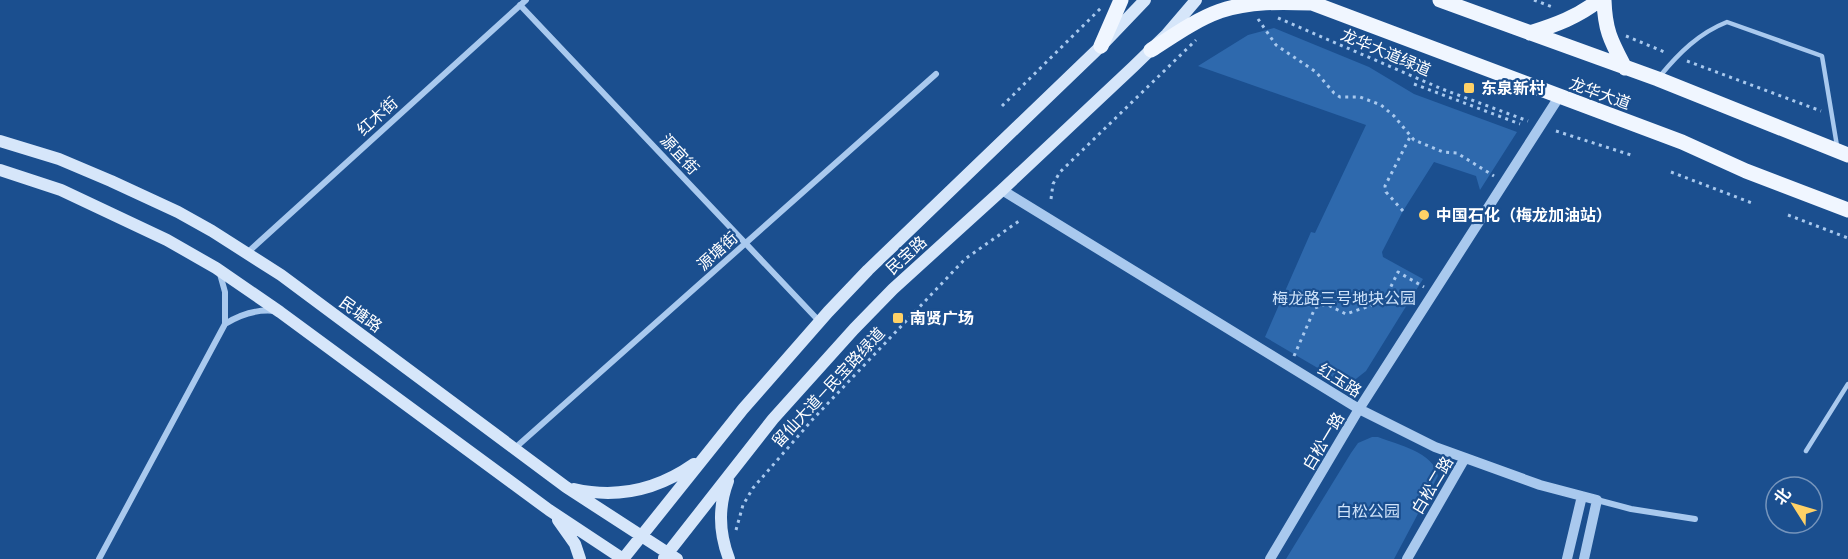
<svg xmlns="http://www.w3.org/2000/svg" width="1848" height="559" font-family="Roboto,'Noto Sans SC',sans-serif">
<style>
.green{fill:#2e69ad}
.lines{fill:none;stroke-linecap:round;stroke-linejoin:round}
.path{stroke:#a9c9ee;stroke-width:3;stroke-dasharray:3 4.5;stroke-linecap:butt}
.service{stroke:#a9c9ee;stroke-width:4.5}
.minor{stroke:#a9c9ee;stroke-width:6}
.tertiary{stroke:#a9c9ee;stroke-width:10}
.secondary{stroke:#d6e6fa;stroke-width:12}
.primary{stroke:#f0f6ff;stroke-width:15}
.poi-dot{fill:#ffd166;stroke:#1b4f8f;stroke-width:2}
.labels{text-anchor:middle;stroke-width:4.5;stroke-linejoin:round;paint-order:stroke}
.street-label{font-size:16px;fill:#fff;stroke:#1b4f8f}
.poi-label{font-size:16px;font-weight:bold;fill:#fff;stroke:#1b4f8f;text-anchor:start}
.park-label{font-size:16px;fill:#cfe3fa;stroke:#1b4f8f}
</style>
<rect width="100%" height="100%" fill="#1b4f8f"/>
<path class="green" d="M1274,28L1369,67L1414,94L1517,132L1480,190L1476,176L1434,162L1403,211L1382,252L1383,257L1423,279L1366,371L1352,382L1333,377L1265,337L1311,232L1315,233L1366,125L1198,66L1248,35Z
M1372,437H1378C1398,445 1434,452 1438,476L1394,559H1286L1351,453L1358,443Z"/>
<g class="lines">
<path class="path" d="M1534,0L1555,8
M1278,18L1442,89L1528,121
M1258,19L1276,45L1316,72L1334,93L1340,97H1360L1381,105L1394,116L1414,140L1443,152L1457,153L1494,176
M1626,36L1667,53
M1687,61L1821,111
M1414,84L1520,124
M1002,106L1101,8
M1556,131L1631,155
M1671,172L1752,203
M1051,199L1053,184L1060,172L1196,40
M1403,211L1386,192L1385,186L1410,137
M1788,215L1848,238
M1294,356L1315,308L1326,304L1346,314L1384,301L1398,272L1424,287
M736,530L743,505L753,488L813,419L965,259L1019,221"/>
<path class="service" d="M1660,76C1679,53 1699,33 1727,22L1822,56L1837,146
M1806,451L1848,384"/>
<path class="minor" d="M520,5L819,321
M247,253L526,0
M225,324C241,314 256,309 275,311
M515,448L936,74
M1597,500L1631,509L1695,519
M99,559L225,324V292L220,274"/>
<path class="tertiary" d="M1002,190L1359,409L1435,447L1540,485L1597,500L1584,559
M1270,559L1359,409L1559,97
M1407,559L1465,458
M1567,559L1582,496"/>
<path class="secondary" d="M0,141L59,159L111,181L178,212L212,231L281,275L566,487L677,559
M0,170L61,190L167,240L216,268L280,312L549,510L623,559
M728,481C718,507 719,533 729,559
M574,489C618,499 657,490 694,464
M558,520L575,544L580,559
M664,558L773,419L854,329L893,289L1002,190L1133,67L1167,34L1196,0
M623,559L743,409L828,312L868,270L1101,46L1145,0"/>
<path class="primary" d="M1304,0L1682,142L1746,171L1848,210
M1440,0L1658,79L1848,155
M1604,0C1605,31 1611,41 1625,68
M1530,33C1555,25 1578,17 1599,0
M1101,46L1121,0
M1151,50C1173,36 1195,20 1220,11C1250,1 1281,2 1312,3"/>
</g>
<g class="poi-dot">
<rect x="1463" y="82" width="12" height="12" rx="3"/>
<circle cx="1424" cy="215" r="6"/>
<rect x="892" y="312" width="12" height="12" rx="3"/>
</g>
<g class="labels">
<g class="street-label">
<text transform="translate(1386 52) rotate(23)" y="6">龙华大道绿道</text>
<text transform="translate(1600 93) rotate(20)" y="6">龙华大道</text>
<text transform="translate(377 116) rotate(-42)" y="6">红木街</text>
<text transform="translate(680 154) rotate(47)" y="6">源宜街</text>
<text transform="translate(717 251) rotate(-42)" y="6">源塘街</text>
<text transform="translate(906 255) rotate(-42)" y="6">民宝路</text>
<text transform="translate(361 314) rotate(36)" y="6">民塘路</text>
<text transform="translate(1340 380) rotate(32)" y="6">红玉路</text>
<text transform="translate(828 387) rotate(-47)" y="6">留仙大道—民宝路绿道</text>
<text transform="translate(1323 441) rotate(-59)" y="6">白松一路</text>
<text transform="translate(1432 485) rotate(-59)" y="6">白松二路</text>
</g>
<g class="poi-label">
<text x="1481" y="94">东泉新村</text>
<text x="1436" y="221">中国石化（梅龙加油站）</text>
<text x="910" y="324">南贤广场</text>
</g>
<g class="park-label">
<text x="1344" y="304">梅龙路三号地块公园</text>
<text x="1368" y="517">白松公园</text>
</g>
</g>
<g transform="translate(1794 505) rotate(307)"><circle r="28" fill="#1b4f8f" stroke="#7695bc" stroke-width="1.5"/>
<path d="M0-4.5L10 22L0 15L-10 22Z" fill="#ffd166"/>
<text y="-9" font-size="16" font-weight="bold" text-anchor="middle" fill="#ffffff">北</text>
</g>
</svg>
